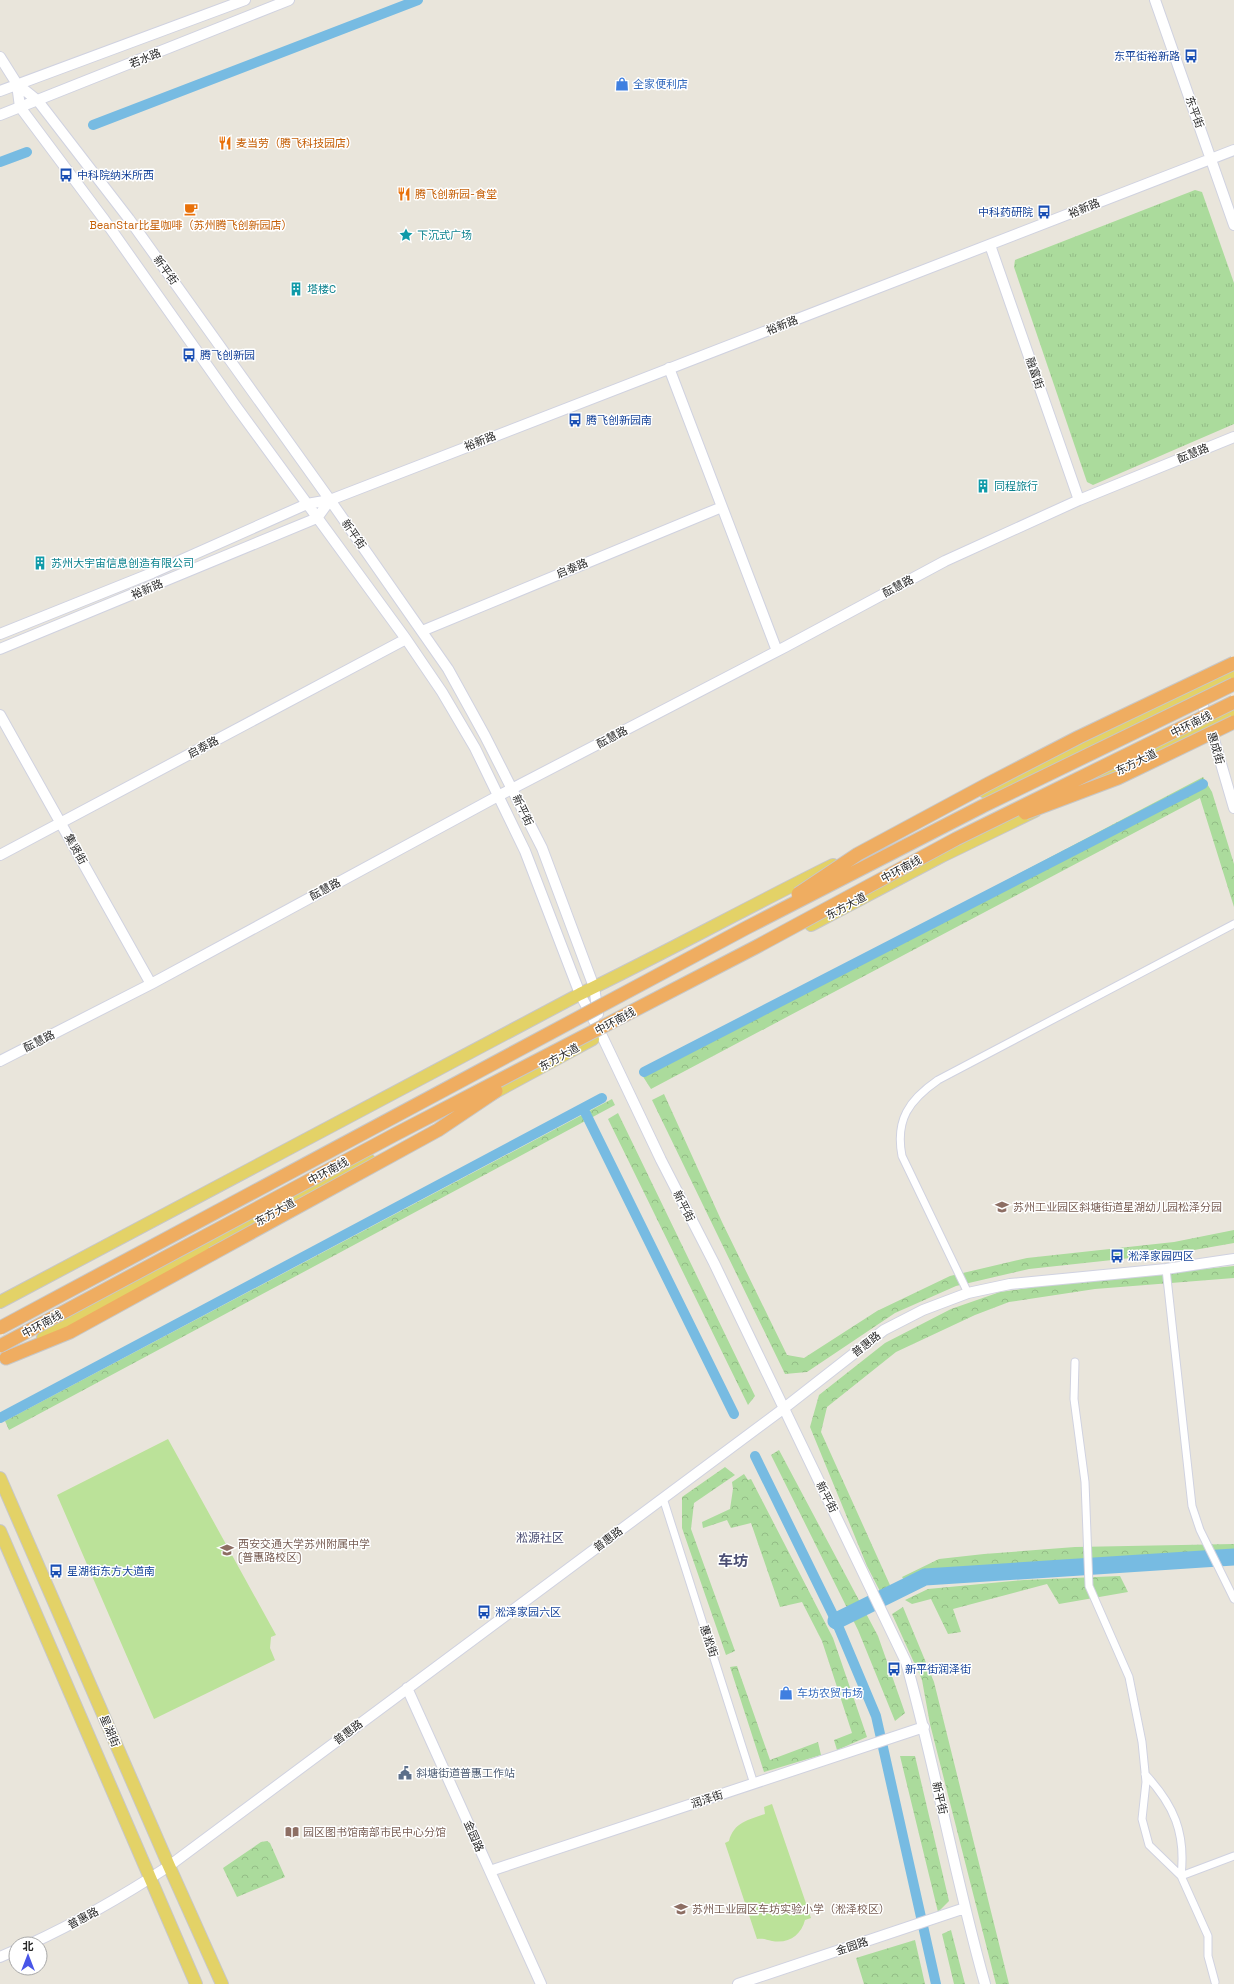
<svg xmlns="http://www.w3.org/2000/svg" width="1234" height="1984" font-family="'Space Grotesk','Noto Sans SC',sans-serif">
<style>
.grass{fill:url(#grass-tufts)}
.forest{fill:url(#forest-crowns)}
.pitch{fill:#bbe299}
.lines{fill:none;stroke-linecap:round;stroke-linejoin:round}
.canal{stroke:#77bbe2;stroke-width:10}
.river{stroke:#77bbe2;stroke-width:17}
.street-casing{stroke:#d0d2e0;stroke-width:9}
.secondary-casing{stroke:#d0d2e0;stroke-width:12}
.primary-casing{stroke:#c7c7c7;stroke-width:14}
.highway-casing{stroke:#c7c7c7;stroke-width:15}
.street{stroke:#fff;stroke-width:7}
.secondary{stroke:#fff;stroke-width:10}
.primary{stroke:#e3d267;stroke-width:12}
.highway{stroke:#efad61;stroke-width:13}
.highway-bridge-casing{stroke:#c7c7c7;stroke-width:15;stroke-linecap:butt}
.highway-bridge{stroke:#efad61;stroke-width:13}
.labels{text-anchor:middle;stroke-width:3;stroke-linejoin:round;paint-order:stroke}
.transit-label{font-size:11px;fill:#164399;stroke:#fff;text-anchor:start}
.street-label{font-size:11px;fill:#282828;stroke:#fff}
.shop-label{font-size:11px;fill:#366cbe;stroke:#fff;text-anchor:start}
.food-label{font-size:11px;fill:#c56008;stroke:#fff;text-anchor:start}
.culture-label{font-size:11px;fill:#0d838f;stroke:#fff;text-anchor:start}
.education-label{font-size:11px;fill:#785e54;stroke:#fff;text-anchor:start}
.service-label{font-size:11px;fill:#4e5e75;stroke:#fff;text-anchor:start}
.neighbourhood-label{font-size:12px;fill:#4d5074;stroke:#fff}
.district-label{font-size:15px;font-weight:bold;fill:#4d5074;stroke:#fff}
</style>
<defs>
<pattern id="grass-tufts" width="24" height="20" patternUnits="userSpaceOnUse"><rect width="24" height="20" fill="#abdb9c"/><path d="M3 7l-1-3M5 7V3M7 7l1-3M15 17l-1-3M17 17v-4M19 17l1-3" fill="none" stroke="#93bc86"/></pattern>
<pattern id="forest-crowns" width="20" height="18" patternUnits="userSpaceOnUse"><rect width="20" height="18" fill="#abdb9c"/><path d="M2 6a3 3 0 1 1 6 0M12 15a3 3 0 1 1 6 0" fill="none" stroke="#93bc86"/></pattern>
</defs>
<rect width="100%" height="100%" fill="#e9e5db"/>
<path class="grass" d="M1195,190L1202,192L1234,283V424L1093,485L1087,482L1014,267L1015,260Z"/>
<path class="forest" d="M1203,777L1212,792L1234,864V907L1200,798L651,1089L642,1075L679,1049L929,921Z
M664,1094L722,1222L787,1355L804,1358L877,1311L950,1276L1027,1258L1174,1242L1234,1230V1243L1177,1253L1029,1269L956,1286L895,1313L807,1372L785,1374L652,1100Z
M612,1099L615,1105L9,1430L5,1421Z
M618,1113L755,1396L748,1405L608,1119Z
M1234,1266V1278L1095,1289L1009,1302L975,1315L896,1352L827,1407L821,1432L894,1594L884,1599L867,1566L810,1427L819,1395L885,1343L951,1309L1000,1292L1069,1282Z
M779,1450L878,1636L905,1713L895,1721L858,1630L771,1455Z
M725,1467L735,1475L694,1503L691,1529L735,1651L726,1655L682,1528V1497Z
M744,1474L748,1480L751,1479L833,1638L867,1737L837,1750L834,1740L852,1733L822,1641L802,1602L780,1607L751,1523L731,1528L727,1520L703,1528L702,1522L730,1509L733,1489L732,1482Z
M1234,1544V1555L935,1576L909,1587L902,1577L939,1559L984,1554L1075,1547Z
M1120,1576L1128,1592L1059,1604L1047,1584L953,1609L961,1632L948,1634L931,1599L912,1604L905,1600L928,1589L1024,1580Z
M903,1607L934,1682L1009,1984H996L930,1724L922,1680L892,1614Z
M737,1666L770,1760L818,1742L821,1755L764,1772L730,1667Z
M900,1756H915L949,1901L938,1912Z
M267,1841L270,1843L285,1877L237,1897L223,1868L261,1842Z
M951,1930L965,1984H954L942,1934Z
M915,1940L925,1984H864L856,1958Z"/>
<path class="pitch" d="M168,1439L276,1635L271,1637L270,1648L275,1660L154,1719L57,1495Z
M772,1804L811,1918L805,1920C801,1935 789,1944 772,1941C766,1940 764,1938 757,1939L725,1843L729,1841C734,1822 749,1820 765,1814L764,1807Z"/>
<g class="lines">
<path class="canal" d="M93,125L418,0
M0,162L27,152
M644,1072L1203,784
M583,1108L734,1414
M0,1418L602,1098
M755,1456L836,1621L876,1716L936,1984"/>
<path class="river" d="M836,1621L925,1577L1234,1557"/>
<g class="street-casing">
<path id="street" d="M1166,1269L1192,1506L1200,1530L1234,1599
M968,1293L902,1156C895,1120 909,1100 938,1080L1234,924
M1075,1362L1074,1399L1085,1482L1089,1586L1129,1677L1142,1742L1146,1782L1142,1819L1149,1845L1181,1876L1208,1936V1956L1215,1982
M663,1498L754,1784
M1145,1774C1174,1805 1186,1833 1181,1876L1234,1856"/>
</g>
<g class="secondary-casing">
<path id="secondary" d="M1155,0L1234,225
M0,57L17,84L38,101L129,219L330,500L448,669L485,736L542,848L594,987L598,1014
M17,84L20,107L103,218L235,405L406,639L442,692L475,748L525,851L580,994L601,1034L661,1160L714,1263L906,1662C936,1769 955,1878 985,1984
M0,91L245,0
M0,115L289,0
M990,245L1079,500
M669,368L777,651
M422,631L722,507
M0,634L152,573L307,504L330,500L1234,150
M0,649L317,518L330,500
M1199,695L1210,726L1234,808
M0,715L151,984
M0,855L406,639
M0,1061L151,984L498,796L785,647L945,561L1079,500L1234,437
M407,1688L541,1984
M490,1871L924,1727
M30,1944C80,1921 123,1896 169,1866L783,1409L884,1330L923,1310L968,1293L1010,1284L1166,1269L1234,1259
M0,1957L16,1950
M738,1984L965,1908"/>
</g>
<g class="primary-casing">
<path id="primary" d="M1099,780L1234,715
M985,792L1234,672
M811,925L942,856L1035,811
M488,1096L593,1039
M0,1302L580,994C665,953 748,907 833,865
M43,1338L369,1160
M0,1478L169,1866L222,1984
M0,1531L196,1984"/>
</g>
<g class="highway-casing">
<path id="highway" d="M6,1358L70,1332L212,1254"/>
</g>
<use href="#street" class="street"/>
<use href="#secondary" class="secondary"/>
<use href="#primary" class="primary"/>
<use href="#highway" class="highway"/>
<g class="highway-bridge-casing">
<path id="highway-bridge" d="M1025,813L1118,778L1234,722
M798,894L858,854L988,784L1079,737L1234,663
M212,1254L438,1130L496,1091
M0,1328L746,928L983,806L1234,684
M0,1346L394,1135L756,947L956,839L1234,702"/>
</g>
<use href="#highway-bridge" class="highway-bridge"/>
</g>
<defs>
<g id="bus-bare" transform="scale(1.08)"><path d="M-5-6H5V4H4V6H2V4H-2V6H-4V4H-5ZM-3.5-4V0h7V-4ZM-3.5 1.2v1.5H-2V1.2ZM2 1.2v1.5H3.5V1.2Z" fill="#1a4fb4" stroke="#fff" stroke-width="2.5" paint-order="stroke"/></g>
<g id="shop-bare" transform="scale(1.08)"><path d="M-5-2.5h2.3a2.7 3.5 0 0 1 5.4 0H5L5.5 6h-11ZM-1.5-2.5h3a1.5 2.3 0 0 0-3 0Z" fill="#3f7fe0" stroke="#fff" stroke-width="2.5" paint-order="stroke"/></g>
<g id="restaurant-bare" transform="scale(1.08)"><path d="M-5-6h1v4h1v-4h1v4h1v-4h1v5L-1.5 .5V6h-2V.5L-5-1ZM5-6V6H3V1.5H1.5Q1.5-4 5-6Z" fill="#e8710a" stroke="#fff" stroke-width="2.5" paint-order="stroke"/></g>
<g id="cafe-bare" transform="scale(1.08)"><path d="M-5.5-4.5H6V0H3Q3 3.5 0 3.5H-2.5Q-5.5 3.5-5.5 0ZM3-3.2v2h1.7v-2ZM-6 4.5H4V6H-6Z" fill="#e8710a" stroke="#fff" stroke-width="2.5" paint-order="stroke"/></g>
<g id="sight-bare" transform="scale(1.08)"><path d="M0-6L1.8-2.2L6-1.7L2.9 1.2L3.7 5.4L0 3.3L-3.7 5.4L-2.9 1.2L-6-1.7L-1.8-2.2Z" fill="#0f9aa8" stroke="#fff" stroke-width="2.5" paint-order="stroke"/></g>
<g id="building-bare" transform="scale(1.08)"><path d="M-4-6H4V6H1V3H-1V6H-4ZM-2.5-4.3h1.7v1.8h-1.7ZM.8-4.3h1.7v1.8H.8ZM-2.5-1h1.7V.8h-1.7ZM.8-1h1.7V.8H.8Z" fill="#0f9aa8" stroke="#fff" stroke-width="2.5" paint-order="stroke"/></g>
<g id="school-bare" transform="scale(1.08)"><path d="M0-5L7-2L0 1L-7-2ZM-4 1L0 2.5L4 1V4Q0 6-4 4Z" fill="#8d6e63" stroke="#fff" stroke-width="2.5" paint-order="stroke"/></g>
<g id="civic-bare" transform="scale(1.08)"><path d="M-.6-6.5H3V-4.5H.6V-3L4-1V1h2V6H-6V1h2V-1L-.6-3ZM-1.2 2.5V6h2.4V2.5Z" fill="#5c6f8a" stroke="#fff" stroke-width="2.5" paint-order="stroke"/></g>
<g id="library-bare" transform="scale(1.08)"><path d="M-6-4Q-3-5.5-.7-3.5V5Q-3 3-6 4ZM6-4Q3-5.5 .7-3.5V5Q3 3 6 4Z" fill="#8d6e63" stroke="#fff" stroke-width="2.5" paint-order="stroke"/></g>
</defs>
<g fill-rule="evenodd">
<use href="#bus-bare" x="1191" y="56"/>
<use href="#shop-bare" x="622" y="84"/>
<use href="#restaurant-bare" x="225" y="143"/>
<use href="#bus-bare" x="66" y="175"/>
<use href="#restaurant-bare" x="404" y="194"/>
<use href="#cafe-bare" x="191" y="209"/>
<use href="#bus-bare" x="1044" y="212"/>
<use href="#sight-bare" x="406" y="235"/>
<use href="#building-bare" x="296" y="289"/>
<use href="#bus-bare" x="189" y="355"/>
<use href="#bus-bare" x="575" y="420"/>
<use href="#building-bare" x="983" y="486"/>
<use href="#building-bare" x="40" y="563"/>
<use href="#school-bare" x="1002" y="1207"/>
<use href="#bus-bare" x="1117" y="1256"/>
<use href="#school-bare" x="227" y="1550"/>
<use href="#bus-bare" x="56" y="1571"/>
<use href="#bus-bare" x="484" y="1612"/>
<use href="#bus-bare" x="894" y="1669"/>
<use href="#shop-bare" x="786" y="1693"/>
<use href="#civic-bare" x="405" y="1773"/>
<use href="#library-bare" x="292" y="1832"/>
<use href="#school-bare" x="681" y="1909"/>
</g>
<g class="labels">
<g class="transit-label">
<text x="1180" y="60" text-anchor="end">东平街裕新路</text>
<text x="77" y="179">中科院纳米所西</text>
<text x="1033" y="216" text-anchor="end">中科药研院</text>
<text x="200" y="359">腾飞创新园</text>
<text x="586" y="424">腾飞创新园南</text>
<text x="1128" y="1260">淞泽家园四区</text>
<text x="67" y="1575">星湖街东方大道南</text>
<text x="495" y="1616">淞泽家园六区</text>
<text x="905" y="1673">新平街润泽街</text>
</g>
<g class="street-label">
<text transform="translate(145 58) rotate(-22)" y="4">若水路</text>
<text transform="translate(1195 112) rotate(70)" y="4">东平街</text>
<text transform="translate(1084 208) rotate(-22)" y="4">裕新路</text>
<text transform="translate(166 270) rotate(54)" y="4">新平街</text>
<text transform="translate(782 325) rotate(-21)" y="4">裕新路</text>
<text transform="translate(1035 373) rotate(71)" y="4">融富街</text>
<text transform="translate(480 441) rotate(-21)" y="4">裕新路</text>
<text transform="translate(1193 453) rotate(-22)" y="4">酝慧路</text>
<text transform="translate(354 534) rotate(55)" y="4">新平街</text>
<text transform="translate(572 568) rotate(-22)" y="4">启泰路</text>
<text transform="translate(898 586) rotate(-28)" y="4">酝慧路</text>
<text transform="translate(147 589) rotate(-23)" y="4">裕新路</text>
<text transform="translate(1191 724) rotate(-26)" y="4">中环南线</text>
<text transform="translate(612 737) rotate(-28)" y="4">酝慧路</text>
<text transform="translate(203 747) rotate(-28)" y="4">启泰路</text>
<text transform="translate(1216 748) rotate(74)" y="4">惠成街</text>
<text transform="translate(1136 762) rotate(-26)" y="4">东方大道</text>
<text transform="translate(523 810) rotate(64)" y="4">新平街</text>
<text transform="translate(76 849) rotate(61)" y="4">集贤街</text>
<text transform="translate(901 869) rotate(-28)" y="4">中环南线</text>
<text transform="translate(325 889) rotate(-28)" y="4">酝慧路</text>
<text transform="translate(846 906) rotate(-28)" y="4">东方大道</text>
<text transform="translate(615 1021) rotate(-28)" y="4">中环南线</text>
<text transform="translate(39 1041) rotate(-27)" y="4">酝慧路</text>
<text transform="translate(559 1057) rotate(-29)" y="4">东方大道</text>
<text transform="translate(328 1171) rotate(-28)" y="4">中环南线</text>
<text transform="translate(684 1206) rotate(63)" y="4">新平街</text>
<text transform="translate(275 1212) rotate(-29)" y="4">东方大道</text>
<text transform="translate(42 1324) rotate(-28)" y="4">中环南线</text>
<text transform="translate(866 1344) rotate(-38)" y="4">普惠路</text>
<text transform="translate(827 1497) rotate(63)" y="4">新平街</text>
<text transform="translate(608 1539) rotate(-37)" y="4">普惠路</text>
<text transform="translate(709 1641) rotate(72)" y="4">惠淞街</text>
<text transform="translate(110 1731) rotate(67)" y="4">星湖街</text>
<text transform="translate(348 1732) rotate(-37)" y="4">普惠路</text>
<text transform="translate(940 1798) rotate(77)" y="4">新平街</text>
<text transform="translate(707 1799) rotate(-18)" y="4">润泽街</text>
<text transform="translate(474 1836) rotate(66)" y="4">金园路</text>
<text transform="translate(83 1918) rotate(-28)" y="4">普惠路</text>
<text transform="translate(852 1946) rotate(-18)" y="4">金园路</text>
</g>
<g class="shop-label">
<text x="633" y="88">全家便利店</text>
<text x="797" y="1697">车坊农贸市场</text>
</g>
<g class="food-label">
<text x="236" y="147">麦当劳（腾飞科技园店）</text>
<text x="415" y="198">腾飞创新园-食堂</text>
<text x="191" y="229" text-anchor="middle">BeanStar比星咖啡（苏州腾飞创新园店）</text>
</g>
<g class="culture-label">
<text x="417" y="239">下沉式广场</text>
<text x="307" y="293">塔楼C</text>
<text x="994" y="490">同程旅行</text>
<text x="51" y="567">苏州大宇宙信息创造有限公司</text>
</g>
<g class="education-label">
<text x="1013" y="1211">苏州工业园区斜塘街道星湖幼儿园松泽分园</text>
<text x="238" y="1548">西安交通大学苏州附属中学<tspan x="238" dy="13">(普惠路校区)</tspan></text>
<text x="303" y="1836">园区图书馆南部市民中心分馆</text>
<text x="692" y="1913">苏州工业园区车坊实验小学（淞泽校区）</text>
</g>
<g class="service-label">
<text x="416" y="1777">斜塘街道普惠工作站</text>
</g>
<g class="neighbourhood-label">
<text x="540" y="1542">淞源社区</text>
</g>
<g class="district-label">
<text x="733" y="1566">车坊</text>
</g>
</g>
<g transform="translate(28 1956)"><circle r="19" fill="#ffffff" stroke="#a9a9a9"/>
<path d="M0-3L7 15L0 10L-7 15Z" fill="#4956e8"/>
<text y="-6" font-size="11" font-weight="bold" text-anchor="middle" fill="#282828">北</text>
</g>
</svg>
